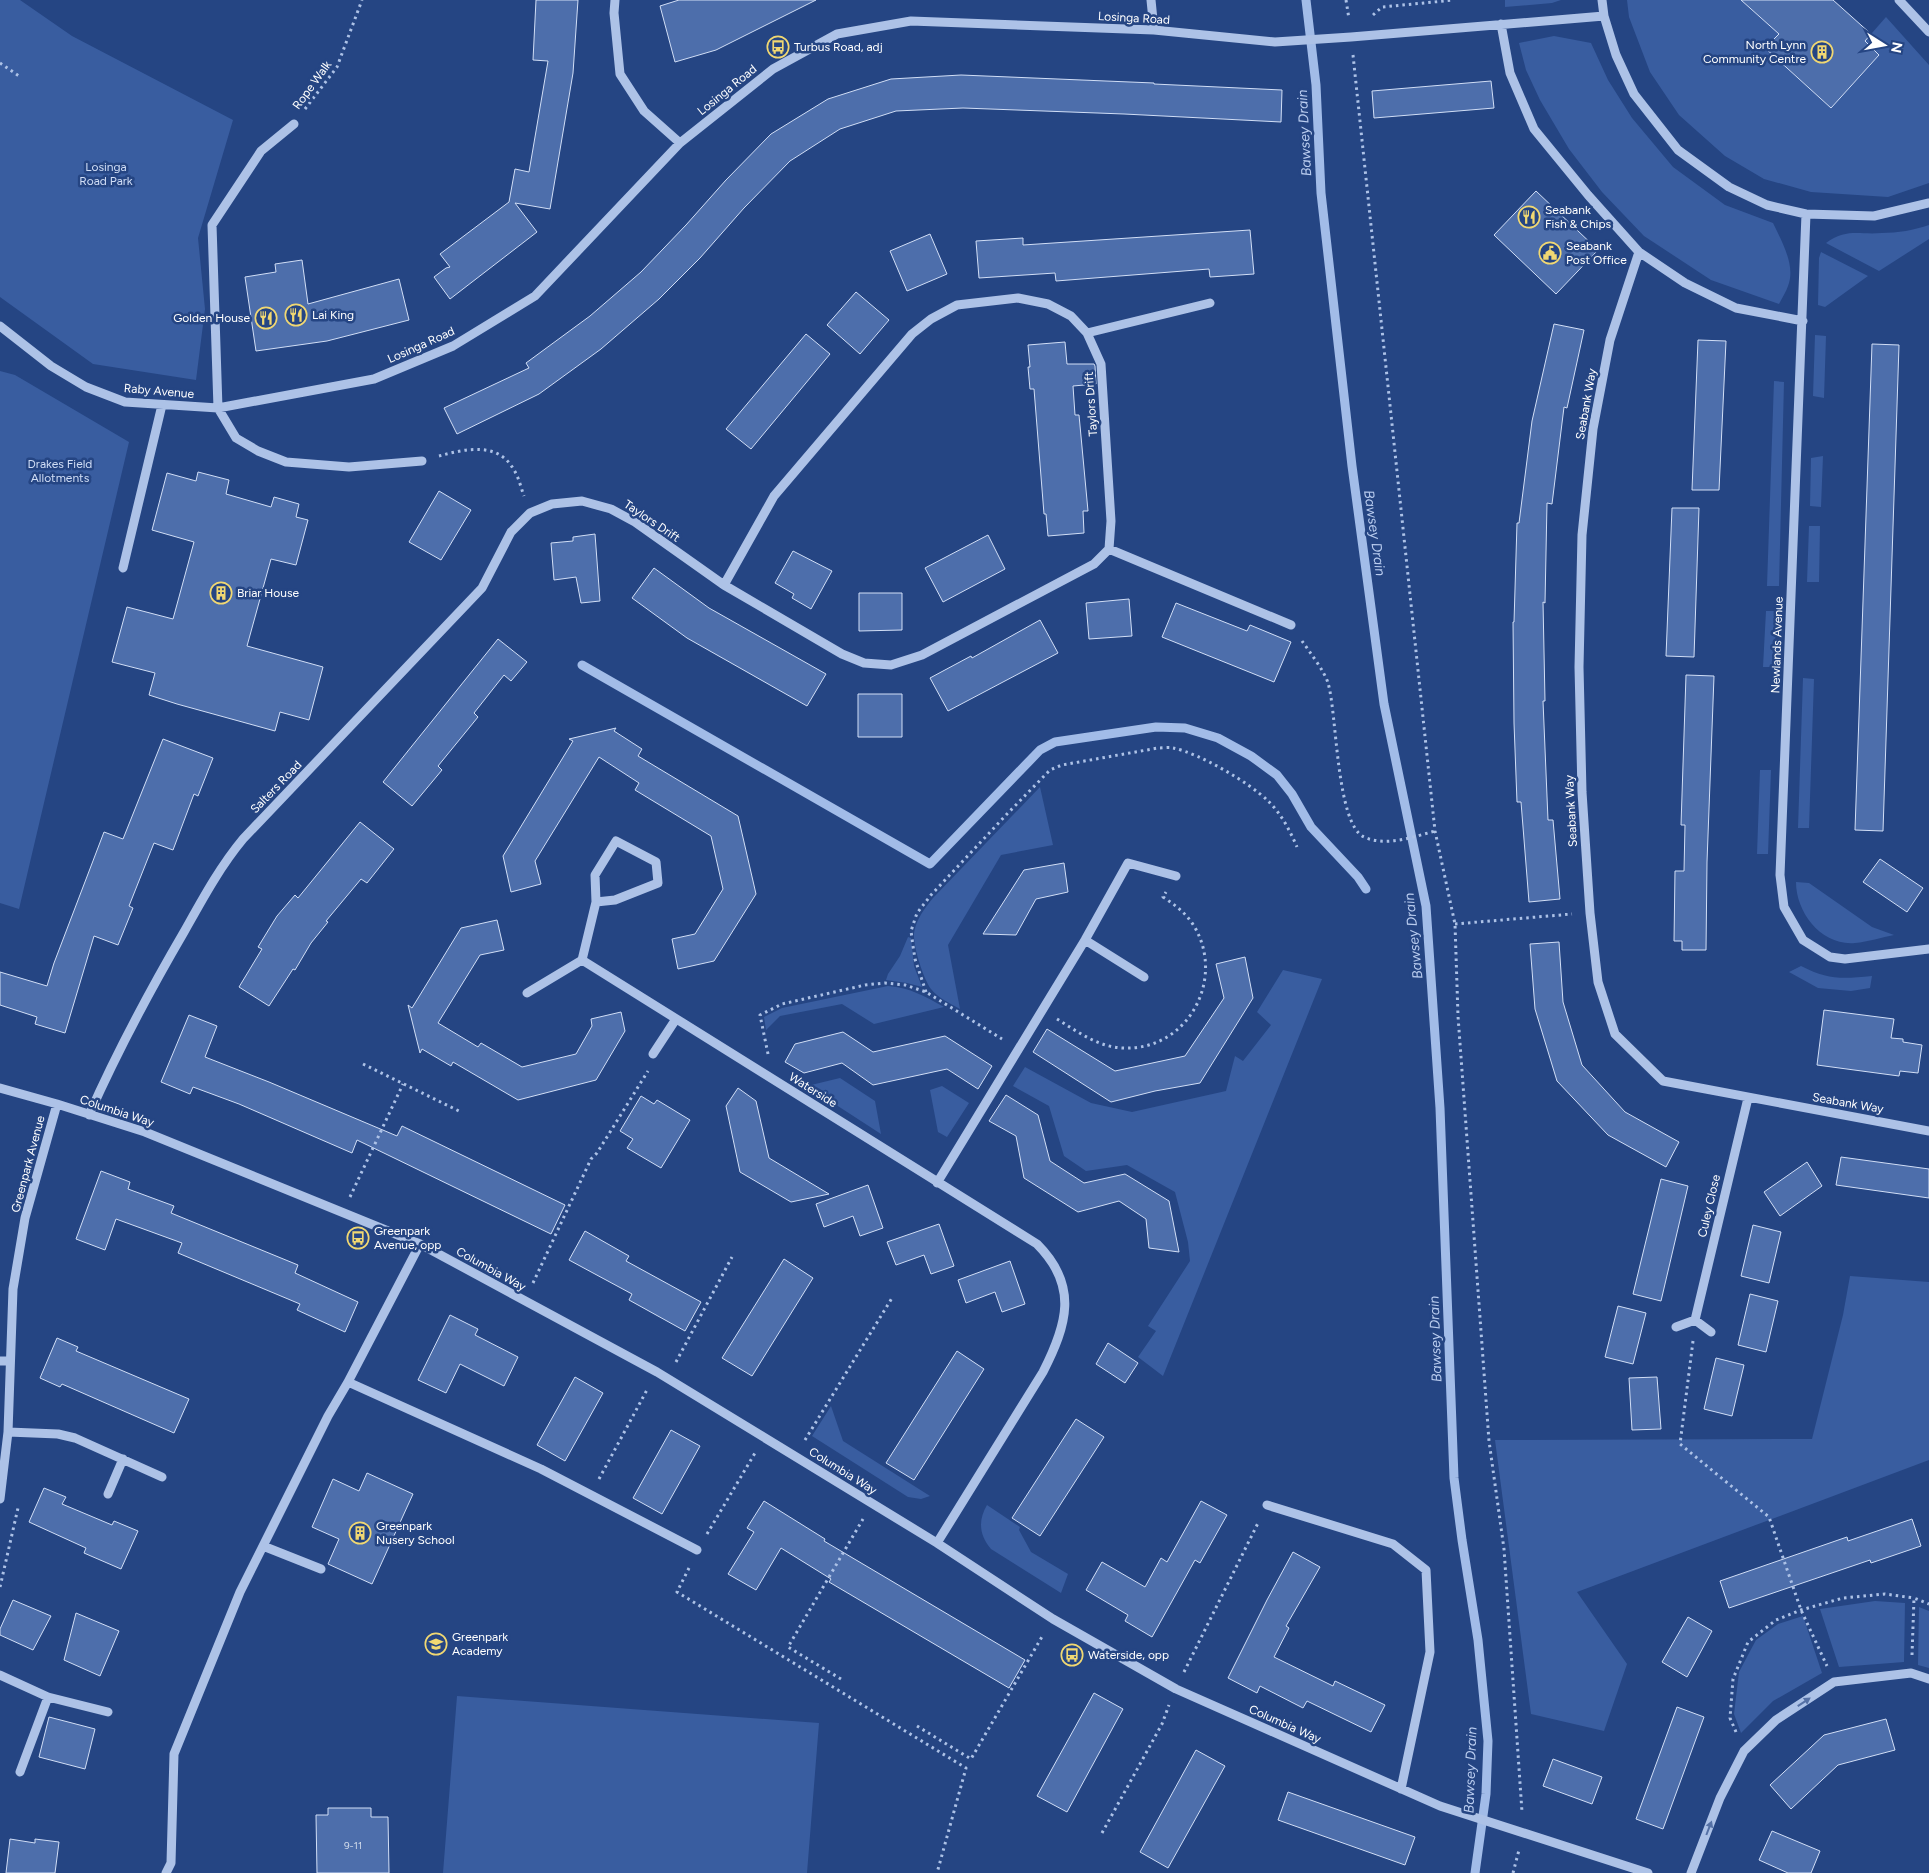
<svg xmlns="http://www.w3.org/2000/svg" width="1929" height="1873" font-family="Figtree,sans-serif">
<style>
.green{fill:#395da0}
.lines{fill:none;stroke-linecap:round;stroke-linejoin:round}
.stream{stroke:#a2bce8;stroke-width:9}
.building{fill:#4d6eab;stroke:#d1def6}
.path{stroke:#adc2e7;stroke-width:3;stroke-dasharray:2.5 4;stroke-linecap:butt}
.minor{stroke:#adc2e7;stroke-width:9}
.oneway{fill:#5571a6}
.labels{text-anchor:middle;stroke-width:5;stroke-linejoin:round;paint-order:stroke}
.number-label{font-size:10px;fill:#d2dbea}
.street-label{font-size:12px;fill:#fff;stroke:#254583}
.poi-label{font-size:12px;fill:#fff;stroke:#254583;text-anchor:start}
.park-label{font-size:12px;fill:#d1def6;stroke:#254583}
.water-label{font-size:14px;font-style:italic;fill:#b9ccef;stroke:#254583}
</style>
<rect width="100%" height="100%" fill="#254583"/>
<path class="green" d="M0,0H20L72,36L233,120L198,238L205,309L196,380L93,364L0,297Z
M1505,0H1561L1552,3L1505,7Z
M1627,0H1741L1779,34L1766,49L1831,108L1879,55L1865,41L1886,17L1929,65V183L1888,197L1811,192L1764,179L1725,156L1679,115L1650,72L1629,17Z
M1554,36L1591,43L1608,80L1632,118L1673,167L1725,205L1773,223C1782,242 1796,266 1788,286C1786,292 1782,298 1779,304L1711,280L1644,236L1602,192L1569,149L1540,100L1526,70L1519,43Z
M1929,225V239L1879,271L1826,243C1847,228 1858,235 1882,233C1897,233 1915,230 1929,225Z
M1821,252L1868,276L1825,307L1818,305L1819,258Z
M1815,335L1826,336L1824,398L1813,396Z
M0,371L15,375L129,442L19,909L0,903Z
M1774,381L1784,382L1779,586H1767Z
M1823,456L1821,507L1810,506L1811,458Z
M1809,526H1820L1819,582H1807Z
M1766,611H1776L1775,667H1763Z
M1803,678L1814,679L1809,828H1798Z
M1760,770H1771L1768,854H1757Z
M1040,787L1053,845L1001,855L948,945L960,1009C951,1004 938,998 931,989C923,978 913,946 914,933C916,919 925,908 933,898Z
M1796,882L1809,883L1872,927L1894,935C1882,937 1868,942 1855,943C1822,946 1796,913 1796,882Z
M908,937L911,938L914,966L922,987L907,983L886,980L888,974L900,956Z
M1801,966C1828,980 1842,979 1872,976L1870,988L1851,991L1818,988L1789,972Z
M1283,970L1322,979L1163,1376L1138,1357L1156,1331L1148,1326L1190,1261L1188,1242L1175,1192L1127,1165L1086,1171L1064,1156L1049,1106L1013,1086L1025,1067L1091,1103L1132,1112L1226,1091L1235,1056L1243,1061L1271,1025L1257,1012Z
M888,986C911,988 924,996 944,1007L874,1024L842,1004L780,1016L766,1030L764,1017L782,1008Z
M840,1078L875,1101L881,1134L807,1086Z
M942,1086L969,1103L947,1137L938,1132L930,1090Z
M1850,1276L1929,1282V1460L1577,1592L1627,1664L1604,1731L1531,1714L1495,1440L1812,1439L1843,1315Z
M831,1406L843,1441L930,1496L921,1499L908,1497L812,1436Z
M987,1505L1020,1527L1019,1530L1031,1552L1068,1574L1061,1593L991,1549C979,1535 978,1520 987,1505Z
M1875,1601L1905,1603L1904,1662L1839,1667L1820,1609Z
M1919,1607L1929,1611V1668L1918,1665Z
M1803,1616L1822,1673L1773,1701L1741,1733L1734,1714L1739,1672L1756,1640L1778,1624Z
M457,1696L819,1723L807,1873H443Z"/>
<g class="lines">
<path class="stream" d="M1306,0L1316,85L1321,193L1352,466L1384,704L1426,906L1440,1108L1454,1478L1462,1540L1478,1640L1488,1741L1486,1794L1475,1873
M582,665L930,864L1040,750L1055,742L1156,727L1185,728L1218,738L1251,756L1277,775L1292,794L1311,827L1358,877L1366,889"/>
</g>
<path class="building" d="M536,0H578L573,73L550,209L515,203L537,232L450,299L434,277L446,268L450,267L440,254L509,202L515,169L529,172L548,61L533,60Z
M679,0H816L716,50L675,62L660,6Z
M1741,0H1833L1871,34L1865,41L1879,55L1831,108L1765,48L1779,34Z
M961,75L1154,83V84L1282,90L1281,122L1124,114L963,108L896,111L840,129L790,161L744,208L700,258L659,299L601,349L539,394L457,434L444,408L529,368L526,363L590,316L641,272L686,225L726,180L771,134L828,99L891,79Z
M1491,81L1494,108L1374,118L1372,91Z
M1536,191L1598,250L1556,294L1494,235Z
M1250,230L1254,274L1210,277L1209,269L1056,281L1055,273L979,278L976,241L1023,238V245Z
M930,234L947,274L907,291L890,251Z
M302,260L308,304L399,279L409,320L327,341L256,351L245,277L276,272L275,264Z
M856,292L889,320L860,354L827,325Z
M1554,324L1584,330L1567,408L1564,407L1552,504L1547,503L1545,603L1543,602L1545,701H1543L1548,820H1553L1560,899L1529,902L1521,802H1517L1514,723L1513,622H1514L1517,523H1519L1532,421Z
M806,334L830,354L751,449L726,429Z
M1698,340L1726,341L1719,490H1692Z
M1065,342L1067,364H1094L1095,366L1096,384L1073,386L1075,415H1079L1088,511H1083L1084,533L1048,536L1046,514H1044L1034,389H1030L1028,367H1030L1028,345Z
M1872,344L1899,345L1883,831L1855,830Z
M198,472L229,480L226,494L271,507L274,497L299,504L296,517L308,520L296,565L271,559L247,646L323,667L309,720L280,712L275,731L177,704L149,695L155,673L112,662L127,607L173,619L194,542L152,530L167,473L196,481Z
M439,491L471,510L441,560L409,542Z
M1672,508H1699L1694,657L1666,656Z
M595,534L600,601L581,603L576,577L554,580L551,543L573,541V537Z
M988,535L1005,569L943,602L925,568Z
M793,551L832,571L811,609L792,598L794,594L775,583Z
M654,568L709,608L826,674L807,706L687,638L632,598Z
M859,593H902V630L859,631Z
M1129,599L1132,636L1089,639L1086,603Z
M1176,603L1247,631L1250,625L1291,642L1274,682L1162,637Z
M1040,620L1058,653L948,711L930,678L971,656L972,658Z
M498,639L527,662L511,681L504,675L474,713L478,717L438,766L442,770L412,806L383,782Z
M1686,675L1714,676L1707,862L1706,950H1682V941H1674L1675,871H1684L1685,825H1681Z
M858,694H902V737H858Z
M616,728L614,731L642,749L638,756L738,816L756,894L714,961L678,969L672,939L695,934L723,889L711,836L635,790L639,783L599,757L535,861L541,884L511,892L503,856L573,741L569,739Z
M163,739L213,758L198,796L194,794L173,850L154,843L129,906L133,908L118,945L94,936L65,1033L35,1024L37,1017L0,1005V972L47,986L54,963L104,832L123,839Z
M360,822L394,849L367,883L361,879L326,921L328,922L311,943L295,970L293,969L269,1006L239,987L262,949L258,947L277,916L295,895L298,898Z
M1880,859L1923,888L1907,912L1863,882Z
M1064,863L1068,892L1036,899L1016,935L983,934L1024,870Z
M497,920L504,950L480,955L438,1023L478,1047L481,1043L522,1067L576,1054L592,1026L591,1019L621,1012L625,1031L596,1080L518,1100L453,1062L451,1066L422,1049L420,1053L408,1005L412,1008L461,928Z
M1559,942L1563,1002L1582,1065L1625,1112L1679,1142L1666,1167L1608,1135L1557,1081L1535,1009L1530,944Z
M1245,957L1253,998L1200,1083L1155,1091L1111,1102L1033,1052L1047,1029L1115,1071L1185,1056L1224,998L1216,964Z
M1824,1010L1894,1019L1891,1038L1903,1039V1042L1922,1045L1918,1073L1900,1071L1899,1076L1817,1065Z
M189,1015L217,1026L205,1057L269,1082L397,1136L402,1126L565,1205L551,1234L357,1140L352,1153L239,1104L193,1087L190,1094L161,1082Z
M843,1032L873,1052L945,1036L992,1066L978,1089L947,1069L873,1085L842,1063L804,1073L785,1062L795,1044Z
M738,1088L756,1101L769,1158L829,1194L791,1202L740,1172L726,1106Z
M1006,1095L1038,1115L1050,1161L1084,1183L1125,1174L1169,1201L1179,1252L1149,1248L1146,1219L1119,1201L1078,1212L1024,1178L1016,1136L989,1121Z
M641,1096L654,1104L657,1100L690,1120L661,1168L627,1148L633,1139L620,1131Z
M1841,1157L1929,1169V1198L1836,1185Z
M1807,1162L1822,1186L1780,1216L1764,1192Z
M101,1171L130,1182L128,1189L174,1206L171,1213L298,1265L295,1273L358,1302L345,1332L297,1310L300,1304L178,1253L182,1243L116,1219L105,1250L76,1239Z
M1661,1179L1688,1186L1661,1301L1633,1294Z
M868,1185L883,1228L860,1236L853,1216L824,1227L816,1204Z
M939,1224L954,1266L931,1274L924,1255L896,1265L887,1242Z
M1753,1225L1781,1232L1769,1283L1741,1276Z
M585,1231L629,1256L626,1261L701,1302L685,1331L629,1300L632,1294L569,1260Z
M784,1259L813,1278L752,1376L722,1358Z
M1010,1261L1025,1304L1002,1312L995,1292L966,1303L958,1280Z
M1750,1294L1778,1301L1766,1352L1738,1345Z
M1618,1306L1646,1313L1633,1364L1605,1357Z
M450,1315L478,1329L475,1335L518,1357L504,1386L460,1364L446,1393L418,1380Z
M57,1338L78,1347L76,1351L189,1399L174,1433L62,1384L60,1387L40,1378Z
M1108,1343L1138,1363L1125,1383L1096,1364Z
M957,1351L984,1369L914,1480L886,1463Z
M1716,1358L1744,1365L1732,1416L1704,1409Z
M575,1377L603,1393L565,1461L537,1445Z
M1657,1377L1661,1429L1632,1430L1629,1378Z
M1076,1419L1104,1437L1040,1536L1012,1518Z
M671,1430L700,1446L662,1514L633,1498Z
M367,1473L413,1494L372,1584L328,1564L339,1539L312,1527L333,1479L359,1491Z
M44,1488L66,1497L62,1504L112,1525L114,1521L138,1531L121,1569L84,1553L86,1548L29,1522Z
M764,1501L825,1539L824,1541L1025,1660L1009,1688L829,1582L831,1579L781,1548L756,1590L728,1574L754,1532L747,1528Z
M1201,1501L1227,1515L1200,1563L1195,1560L1152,1637L1125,1621L1128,1615L1086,1590L1102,1562L1145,1587L1161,1558L1167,1562Z
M1912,1519L1921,1546L1871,1563L1870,1560L1729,1608L1720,1581L1847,1537L1848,1541Z
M1293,1552L1320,1567L1286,1626L1289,1628L1274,1657L1333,1686L1335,1681L1385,1705L1371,1732L1307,1701L1303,1708L1260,1686L1257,1693L1228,1678L1267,1600Z
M13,1600L51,1616L33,1650L0,1635V1629Z
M76,1613L119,1631L100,1676L64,1660Z
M1688,1617L1712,1631L1687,1677L1662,1662Z
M1094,1693L1123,1709L1067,1812L1037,1796Z
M1677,1707L1704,1717L1663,1829L1636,1819Z
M49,1717L95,1729L85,1769L39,1757Z
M1886,1719L1895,1750L1838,1765L1791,1809L1770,1785L1824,1735Z
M1196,1750L1225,1766L1168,1868L1140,1852Z
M1553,1759L1602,1777L1592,1804L1543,1786Z
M1288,1792L1415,1837L1405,1865L1278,1820Z
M328,1808H371V1817H388L389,1873H317L316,1815H328Z
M1772,1831L1820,1851L1811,1873H1788L1759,1860Z
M10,1839L35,1843V1839L59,1842L55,1873H6Z"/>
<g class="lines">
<path class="path" d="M1346,0L1349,19
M1373,15L1382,7L1454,0
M1353,55L1435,831L1455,924L1458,1016L1489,1441L1504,1549L1522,1812
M0,63L19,76
M305,109L337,67L362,0
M439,456C465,449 498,441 514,470C519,478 521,488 524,496
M1302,641C1309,651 1325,672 1328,683C1337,712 1336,824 1364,837C1386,847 1413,837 1435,831
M1455,924L1572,914
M926,992L915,959L913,946L911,931L917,913L931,895L1007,814L1050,770L1062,765L1158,748C1163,748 1169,747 1173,748C1199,753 1250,783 1268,801C1281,813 1290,831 1297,847
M1057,1019C1078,1032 1098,1047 1123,1048C1188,1051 1226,979 1194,926C1186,913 1175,905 1163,897L1166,892
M768,1054L760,1015L782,1004L865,985L885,983L905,985L926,992L1002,1039
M363,1064L461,1112
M350,1197L403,1084
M533,1283L591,1159L597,1153L648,1071
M1693,1341L1680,1444L1769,1517L1801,1610L1827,1666
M676,1362L732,1257
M805,1440L892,1298
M599,1479L648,1388
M707,1534L755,1453
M689,1568L677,1592L966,1768L937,1873
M0,1587L18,1508
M1912,1655L1914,1598L1929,1604
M1184,1672L1259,1521
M841,1679L788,1647L863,1519
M917,1726L971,1759L1043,1635
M1736,1732L1730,1718L1733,1679L1748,1642L1776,1620L1801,1610L1843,1598L1885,1594L1914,1598
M1102,1833L1162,1724L1169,1705
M1513,1873L1519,1850"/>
<path class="minor" d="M615,0L614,13L620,74L644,111L680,143
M1151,0L1154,30
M1602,0L1604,16L1616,55L1634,94L1678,150L1729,187L1767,205L1806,214L1874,216L1929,203
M1899,0L1929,32
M1501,24L1510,73L1534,129L1588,195L1639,252L1685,283L1736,308L1803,321
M294,124L261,151L212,225L218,408L236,438L258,451L286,462L349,467L422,461
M1806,214L1780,875L1784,907L1803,940L1830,957L1845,959L1929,949
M1639,252L1610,340L1593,429L1582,535L1579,667L1582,792L1590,913L1598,982L1615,1034L1663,1081L1929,1131
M0,326L51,366L86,387L125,402L218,408L374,379L453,346L535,296L680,143L773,69L837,34L911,21L1154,30L1275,42L1351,37L1604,16
M1087,333L1210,303
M1109,549L1291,625
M123,568L162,405
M616,841L656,862L658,883L615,900L596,902L595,875Z
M596,902L582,960L1037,1244C1079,1286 1067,1325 1043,1372L937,1543
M1085,940L1144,977
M527,993L582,960
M653,1054L676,1019
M0,1088L57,1104L145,1132L420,1244L657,1372L937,1543L1053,1619L1176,1689L1440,1806L1648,1873
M89,1115C117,1052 149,992 184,932C202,900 219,868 243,839L482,588L511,532L530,513L552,504L582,501L611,509L635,522L724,585L842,654L864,663L891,665L922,655L1094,564L1109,549L1111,521L1101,364L1087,333L1071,316L1048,304L1018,298L957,305L931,319L912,334L774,496L724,585
M937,1183L1085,940L1128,863L1176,876
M420,1244L348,1382L541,1469L697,1550
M1695,1320L1748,1098
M1676,1327L1695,1320L1711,1332
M0,1361H10
M8,1432L58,1434L75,1438L162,1477
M108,1494L123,1459
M0,1499L8,1432L13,1289L25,1218L57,1104
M1267,1505L1393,1544L1426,1570L1430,1652L1401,1789
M263,1546L321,1569
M0,1675L48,1697L108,1712
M20,1772L48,1697
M166,1873L171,1863L174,1754L240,1592L328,1416L348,1382
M1691,1873L1720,1798L1744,1751L1776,1720L1834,1682L1911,1673L1929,1679"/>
</g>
<defs><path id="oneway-solid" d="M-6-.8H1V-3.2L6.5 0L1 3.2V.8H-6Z" transform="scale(1.25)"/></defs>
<g class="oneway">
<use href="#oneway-solid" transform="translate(1804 1702) rotate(-33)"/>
<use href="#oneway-solid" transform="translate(1709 1828) rotate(-69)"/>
</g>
<defs>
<g id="bus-ring" transform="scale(1.125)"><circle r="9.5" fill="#254583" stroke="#f1d872" stroke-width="1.5"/><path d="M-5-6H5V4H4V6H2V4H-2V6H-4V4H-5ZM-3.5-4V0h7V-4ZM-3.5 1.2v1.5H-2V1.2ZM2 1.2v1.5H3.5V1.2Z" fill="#f1d872"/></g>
<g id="building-ring" transform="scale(1.125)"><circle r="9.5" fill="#254583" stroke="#f1d872" stroke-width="1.5"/><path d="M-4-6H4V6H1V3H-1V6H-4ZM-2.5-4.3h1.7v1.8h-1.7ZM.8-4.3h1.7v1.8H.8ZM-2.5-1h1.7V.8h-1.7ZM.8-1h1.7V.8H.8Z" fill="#f1d872"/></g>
<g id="restaurant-ring" transform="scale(1.125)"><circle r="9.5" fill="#254583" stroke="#f1d872" stroke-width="1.5"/><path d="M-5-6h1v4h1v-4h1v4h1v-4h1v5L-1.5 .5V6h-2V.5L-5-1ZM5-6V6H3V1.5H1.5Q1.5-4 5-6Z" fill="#f1d872"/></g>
<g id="civic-ring" transform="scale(1.125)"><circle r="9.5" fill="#254583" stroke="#f1d872" stroke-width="1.5"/><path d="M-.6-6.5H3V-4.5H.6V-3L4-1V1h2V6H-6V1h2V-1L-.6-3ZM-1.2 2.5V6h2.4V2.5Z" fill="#f1d872"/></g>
<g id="school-ring" transform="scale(1.125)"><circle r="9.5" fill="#254583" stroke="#f1d872" stroke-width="1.5"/><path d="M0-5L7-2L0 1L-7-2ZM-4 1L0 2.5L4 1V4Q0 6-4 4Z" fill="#f1d872"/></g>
</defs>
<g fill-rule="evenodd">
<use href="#bus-ring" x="778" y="47"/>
<use href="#building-ring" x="1822" y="52"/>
<use href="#restaurant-ring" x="1529" y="217"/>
<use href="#civic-ring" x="1550" y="253"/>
<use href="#restaurant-ring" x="296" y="315"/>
<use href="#restaurant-ring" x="266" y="318"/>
<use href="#building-ring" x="221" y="593"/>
<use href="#bus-ring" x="358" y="1238"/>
<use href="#building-ring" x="360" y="1533"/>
<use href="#school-ring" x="436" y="1644"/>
<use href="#bus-ring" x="1072" y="1655"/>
</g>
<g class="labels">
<g class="number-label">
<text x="353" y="1849">9-11</text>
</g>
<g class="street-label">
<text transform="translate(1134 18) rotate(3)" y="4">Losinga Road</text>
<text transform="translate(312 85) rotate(-54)" y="4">Rope Walk</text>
<text transform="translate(727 90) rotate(-39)" y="4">Losinga Road</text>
<text transform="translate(421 345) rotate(-24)" y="4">Losinga Road</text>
<text transform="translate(159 391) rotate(5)" y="4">Raby Avenue</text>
<text transform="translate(1091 404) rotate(-94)" y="4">Taylors Drift</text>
<text transform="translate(1586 404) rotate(-80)" y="4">Seabank Way</text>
<text transform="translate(652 521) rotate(34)" y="4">Taylors Drift</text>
<text transform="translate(1777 645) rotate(-88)" y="4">Newlands Avenue</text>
<text transform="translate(276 787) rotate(-46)" y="4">Salters Road</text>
<text transform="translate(1571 811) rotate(-93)" y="4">Seabank Way</text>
<text transform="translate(813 1090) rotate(32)" y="4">Waterside</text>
<text transform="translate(1848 1103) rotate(10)" y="4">Seabank Way</text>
<text transform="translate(117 1111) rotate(18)" y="4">Columbia Way</text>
<text transform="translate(28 1164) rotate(-75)" y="4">Greenpark Avenue</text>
<text transform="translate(1709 1206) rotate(-77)" y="4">Culey Close</text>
<text transform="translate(491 1269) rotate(29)" y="4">Columbia Way</text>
<text transform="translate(843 1471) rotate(32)" y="4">Columbia Way</text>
<text transform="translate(1285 1724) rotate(24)" y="4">Columbia Way</text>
</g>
<g class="poi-label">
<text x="1806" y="49" text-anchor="end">North Lynn<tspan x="1806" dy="14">Community Centre</tspan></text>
<text x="794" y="51">Turbus Road, adj</text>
<text x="1545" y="214">Seabank<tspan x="1545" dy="14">Fish &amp; Chips</tspan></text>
<text x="1566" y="250">Seabank<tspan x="1566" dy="14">Post Office</tspan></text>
<text x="312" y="319">Lai King</text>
<text x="250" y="322" text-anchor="end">Golden House</text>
<text x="237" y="597">Briar House</text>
<text x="374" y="1235">Greenpark<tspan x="374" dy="14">Avenue, opp</tspan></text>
<text x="376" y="1530">Greenpark<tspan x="376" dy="14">Nusery School</tspan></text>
<text x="452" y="1641">Greenpark<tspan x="452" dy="14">Academy</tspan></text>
<text x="1088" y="1659">Waterside, opp</text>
</g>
<g class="park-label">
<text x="106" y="171">Losinga<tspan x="106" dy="14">Road Park</tspan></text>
<text x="60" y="468">Drakes Field<tspan x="60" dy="14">Allotments</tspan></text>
</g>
<g class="water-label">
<text transform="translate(1304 133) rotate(-93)" y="5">Bawsey Drain</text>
<text transform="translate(1375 533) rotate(82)" y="5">Bawsey Drain</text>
<text transform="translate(1413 936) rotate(-96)" y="5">Bawsey Drain</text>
<text transform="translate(1435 1339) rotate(-92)" y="5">Bawsey Drain</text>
<text transform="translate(1470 1770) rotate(-88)" y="5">Bawsey Drain</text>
</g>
</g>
<g transform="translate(1884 45) rotate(101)" stroke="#254583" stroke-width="4" paint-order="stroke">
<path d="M0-4L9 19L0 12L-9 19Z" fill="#ffffff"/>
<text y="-8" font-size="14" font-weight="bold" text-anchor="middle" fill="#ffffff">N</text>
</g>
</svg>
